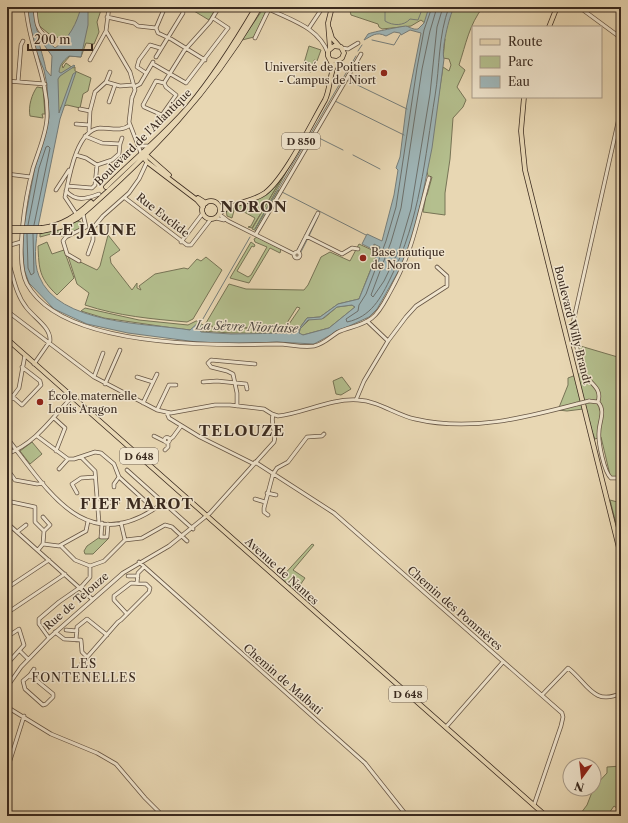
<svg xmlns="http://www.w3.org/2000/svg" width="628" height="823" font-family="'Libre Caslon Text',serif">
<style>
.green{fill:#b4bf8e;stroke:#777456}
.water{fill:#9eb6b9;stroke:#767e7b;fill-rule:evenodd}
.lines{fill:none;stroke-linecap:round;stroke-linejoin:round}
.shore{stroke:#6c706c;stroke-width:1}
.stream{stroke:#767e7b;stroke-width:1}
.minor-casing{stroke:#654;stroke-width:4.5}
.major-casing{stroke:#3a2a1f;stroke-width:5.5}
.minor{stroke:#f0e5ce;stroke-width:3}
.major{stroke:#e8d7b3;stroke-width:4}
.minor-bridge-casing{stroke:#654;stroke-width:4.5;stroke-linecap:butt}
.major-bridge-casing{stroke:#3a2a1f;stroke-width:5.5;stroke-linecap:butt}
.minor-bridge{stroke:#f0e5ce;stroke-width:3}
.major-bridge{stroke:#e8d7b3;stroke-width:4}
.poi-dot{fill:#8f2418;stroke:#f0e5ce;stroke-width:1.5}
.labels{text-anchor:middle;stroke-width:3;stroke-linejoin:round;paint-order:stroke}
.shield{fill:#f0e5ce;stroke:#716254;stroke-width:1}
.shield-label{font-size:10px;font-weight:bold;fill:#3a2a1f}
.poi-label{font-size:11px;fill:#3a2a1f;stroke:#f0e5ce;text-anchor:start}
.street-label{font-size:11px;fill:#3a2a1f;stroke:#f0e5ce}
.water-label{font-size:12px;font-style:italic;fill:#534d46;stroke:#f0e5ce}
.neighbourhood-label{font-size:12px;letter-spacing:1px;fill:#3a2a1f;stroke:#f0e5ce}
.district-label{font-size:15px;font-weight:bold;letter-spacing:1px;fill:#3a2a1f;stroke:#f0e5ce}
</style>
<rect width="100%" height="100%" fill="#e8d7b3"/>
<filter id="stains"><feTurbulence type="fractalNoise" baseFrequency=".005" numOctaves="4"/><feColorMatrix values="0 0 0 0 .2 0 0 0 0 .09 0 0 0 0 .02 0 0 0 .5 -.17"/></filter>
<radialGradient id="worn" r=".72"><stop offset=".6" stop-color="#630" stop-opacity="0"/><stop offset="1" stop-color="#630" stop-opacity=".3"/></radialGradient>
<path class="green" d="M36,7H102L97,22L99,32L94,44L86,43L81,57L70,56L62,65L63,68L66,63L73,68L75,67V71L91,78L88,91L83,94L80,108L67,105L61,107L59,114L57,113V58L62,47L60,41L64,36L54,38L37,24Z
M194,7H217L209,20L194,11Z
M349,7H483C469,25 466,44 459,65L465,70L457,87L466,100L463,107L453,118L450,159L445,193V215L423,212L426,196L427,195L432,177L428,176L427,171L443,67L449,71L451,65L449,59L443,58L445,39L421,20L411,26L382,29L379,27L378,24L351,15Z
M263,9L266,11L254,37L242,40Z
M309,46L321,50L317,61L314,60L311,72L302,70Z
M37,87L43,88L45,114H42L43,118L30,116C28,106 32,94 37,87Z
M306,136L255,229L278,190L280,191L257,231L252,229Z
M282,178L252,228L248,227L251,226L255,218L235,207L232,218L227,216L226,209L256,200Z
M77,221L81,222L82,228L66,236H61L58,232L40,237V233L64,228Z
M108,235L120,250L110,257L111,263L132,290L137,283V288L141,290L139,286L155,274L184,268L188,269L197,259L201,261L206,257L222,270L193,319L187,322C152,319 118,316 85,305L89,293L77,284L68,256L97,270L100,266Z
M257,237L281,249L280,253L270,248L249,283L230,278L251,242L255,245L254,247L252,246L237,271L248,277L251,275L267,247L255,242L254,239Z
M47,242L52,254L64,250L74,278L57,295C39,278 39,269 38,246Z
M359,244L372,250L375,244L380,246L359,299L338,304L320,317L307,318L296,333H231L201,331L199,327L201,324L199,322L195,328L190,330L173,328L104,318L81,311L85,308L139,320L188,325L196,321H197L208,328H293L287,327L300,308L297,307L285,326C273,326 210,332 206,323L229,284L246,289L304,290L308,285L321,257L330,252L350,261Z
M352,305L355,307L329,328L303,335L299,334L300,329L310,319L324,318L337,307Z
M577,345L621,358V477H612L610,475L601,437L595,439L583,409L567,411L558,410L568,385V378L584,372Z
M342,377L351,389L341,395L336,394L333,381Z
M32,442L42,454L30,464L20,451Z
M610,500L621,503V544L620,539Z
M100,537L108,538V539L93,554H85L84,551L87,546Z
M312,544L314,545L293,570L305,578L296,591L281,578Z
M621,766V811L614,806L607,816H584L581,813L587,805L594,787L607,773V767Z"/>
<path class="water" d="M28,7H34L37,31L55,48C69,39 77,23 81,7H88V25L81,57L69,56C63,61 60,64 59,72L61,73L74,65L75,66L60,76L58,79L59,113L73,74L76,72L60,119L38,227C36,241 33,262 39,276C58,325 147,323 190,330L199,322L201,324L199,329L201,332L231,334L296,333L307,318L320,317L338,304L359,299L380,247L374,244L372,249L362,244L367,234L382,241L394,195L398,170L396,168L400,157L406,109L421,33L410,30L401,35L400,33L394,32L386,36C376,31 372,36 364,40L368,34C372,32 404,26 406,26C410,27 413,30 418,29L424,23L429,7H454C449,17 441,50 444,59L432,148L416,227L402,265L377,309L369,317L338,331L314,344L277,342L240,344L197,342L128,333L87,324L54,309L29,283L24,269L22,236L35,167L46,132L49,117L47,85L44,70L35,49L27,18ZM42,42L52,56L51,76L46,70C44,60 42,54 39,43ZM352,305L355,307L329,328L303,335L299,333L300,329L308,320L322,319L337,307Z"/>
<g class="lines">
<path class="shore" d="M432,7L424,30L417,68L396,207L386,241L366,294L359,305L358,311L346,319L347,322C371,317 381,298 391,277C420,220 425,157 435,96C440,66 438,36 449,7
M437,7L430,31L422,69L401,208L391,242L371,295L373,297L384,281L399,250L411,209L430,94L437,27L443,7
M28,225L39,168L46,147L48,146L50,148L34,225
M27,234L28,268L31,275L34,273L33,234"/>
<path class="stream" d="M385,7V21C393,26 404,26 410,19L418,20L423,7
M372,40L394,45L400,35
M358,51L362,45
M343,78L407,109
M335,101L404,135
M317,137L343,150
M353,155L380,169
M282,192L366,235
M255,229L356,56
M305,235L315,215
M309,236L318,217
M297,250L304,237
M301,252L308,238
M200,324L250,237"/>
<g class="minor-casing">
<path id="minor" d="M26,7C28,45 49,79 47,118C46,135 38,152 33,168C26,195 14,259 27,284C62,348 214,346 277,344C289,344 302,348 314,346C324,344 330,337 338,332C349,327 362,326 372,318C380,312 385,301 390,292C413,251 417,221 429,178
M35,7C36,22 36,31 50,39
M109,7L106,31L130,72L135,90L132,98
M113,7V9
M265,7C289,20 318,26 328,53
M579,7L621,38
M107,17L134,23L138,26L156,28L158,33L171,39L205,60
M156,28L165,7
M309,28L323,7
M255,38L270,7
M342,48L348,49L358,43
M156,57L183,13L182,7
M90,60L106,31
M153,64L186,83L228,28L213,18
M146,73L137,67L139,60L150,45L160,48
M7,81L45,84
M18,82L21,45L23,41
M106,82L110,72
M164,83L156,81L143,105L144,107L162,115L176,95L166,87L164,83L184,51L210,22L219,7
M134,87L140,84L153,62
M132,97L129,122L141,153
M109,102L115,85
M80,109L90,111L89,131
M90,111L95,92L106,82L120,86L133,85
M76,124L89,125
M120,144L122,138
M140,146H148
M76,155L86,158L97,165L112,160L119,154L120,144L102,143L85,136
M7,174L31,177
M67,186L92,188L95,185L97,165
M56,190L69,170
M66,191C76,202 86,199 99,194
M125,198L187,245H191L211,219
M83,214L86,227
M219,214L228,221L294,254
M77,215L65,197C69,178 76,130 100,128C111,128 121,132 130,125
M216,218L224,220
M256,234L361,54
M306,236L342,254L352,248L358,249
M181,242L203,213
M7,246L21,242
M294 255a3 3 0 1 1 6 0a3 3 0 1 1-6 0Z
M298,252L318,213
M88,254L93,240V228L103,216L129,193L139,179L147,162
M7,258C13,274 15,293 26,307C34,318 51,327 50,341L34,364
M79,261L67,254L63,241L66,237L86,227
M7,311L94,377L157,410L171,413L215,405H230L264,409L272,414L278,416C304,413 331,398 358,400C379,401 396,415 415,419C470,432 524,418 577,404
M367,321L388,341
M94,377L103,353
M137,377L153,382
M203,382L217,381L246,384L247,389
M105,384L120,350
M7,392L22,405L41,385L40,381L22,367
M356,400L364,381L388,341L406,317L416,306L447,286V276L437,267
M589,401L598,402
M598,402C603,386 587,383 582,370L574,335L573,323L621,109
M598,402C606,411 599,422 599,432C598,442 604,472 611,478H621
M143,403L157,374
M7,404L19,388L25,355
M237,406V393L233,374L227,371L211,367L208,363L211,360L255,364
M157,410L169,385H176
M167,413L169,418L200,437L254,464
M54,418L65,428L56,451
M37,436L68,459H74L95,452L101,453L114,464L119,477L154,509
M154,436L164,441
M164.5 440a2.5 2.5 0 1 1 5 0a2.5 2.5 0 1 1-5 0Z
M7,438C48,490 86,559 160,505
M169,440L173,437L181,426
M165,450L168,447V443
M7,454C36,443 52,418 72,397
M81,457L95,471L99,523
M255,462L334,513L562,713L563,717L561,726L534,805
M7,469L15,480L37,484L43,483
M59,469L68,459
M127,470L193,529
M114,487V484L119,477
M77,493L72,484L81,478L95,477
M267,493L276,495
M255,499L265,502
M7,501L35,507V522L44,531L43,544
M98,503L118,502
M268,515L264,512V508L273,474L277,468L288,462L307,437L322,436L324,434
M43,517L50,525L44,531
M7,523L92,599
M102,523L101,537H107L108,524
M121,523L125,540
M17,532L26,525
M61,546L75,560L90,566L104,561L125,540L142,538L165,525L172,527L187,541
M38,550L43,544L59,546L86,531L88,521
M139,562L365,763L407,816
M128,576H138
M137,583L138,573L143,568
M7,588L49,560
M7,613L65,574
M66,630L77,631
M55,632L64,639L81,640L82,652L87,657
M7,637L19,629L24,645L7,664
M49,638L39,624V619L59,602L82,586L90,577V566
M76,640L77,627L87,619L107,635
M20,651L28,659
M82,663L118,622L121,620L149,592L150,588L146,584L131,583L114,596V600L127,614
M30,675L53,694V697L46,704L43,705L25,689L23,681Z
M30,675L34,669
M7,687L21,667L49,638L123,573L169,546L210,513L274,442C277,433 270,424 273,415
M542,695L568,668C587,682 593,707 621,693
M7,707L51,734L97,753L116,764L145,798L163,816
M446,727L503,662
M7,770L24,716"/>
</g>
<g class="major-casing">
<path id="major" d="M549,27L557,7
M329,28L332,38L339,46
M330,48L328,23L332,7
M331,60L337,61L342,58L344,53L341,47L334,46L328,51V56L333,66
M524,97L521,131L525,170L621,556
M144,153L169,175
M142,155L147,162L197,200L203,207
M106,187C133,160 164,135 189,106C215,75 236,41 256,7
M198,198L206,203
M202 210a9 9 0 1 1 18 0a9 9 0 1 1-18 0Z
M220,213C232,202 251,203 265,193C285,178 311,124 325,100C331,88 329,71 337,61
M42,228C63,225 76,216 91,202
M42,231L61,227L78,218C149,156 213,90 260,7
M7,339L546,816"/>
</g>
<use href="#minor" class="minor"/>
<use href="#major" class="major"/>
<g class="minor-bridge-casing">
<path id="minor-bridge" d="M577,404L589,401"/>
</g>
<g class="major-bridge-casing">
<path id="major-bridge" d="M7,228H42
M7,231H42"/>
</g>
<use href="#minor-bridge" class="minor-bridge"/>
<use href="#major-bridge" class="major-bridge"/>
</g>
<g class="poi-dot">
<circle cx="384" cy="73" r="4"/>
<circle cx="363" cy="258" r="4"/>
<circle cx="40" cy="402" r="4"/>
</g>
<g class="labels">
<g class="shield">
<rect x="282" y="133" width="38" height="16" rx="3"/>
<rect x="120" y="448" width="38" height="16" rx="3"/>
<rect x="389" y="686" width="38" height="16" rx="3"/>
</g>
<g class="shield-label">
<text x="301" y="145">D 850</text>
<text x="139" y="460">D 648</text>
<text x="408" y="698">D 648</text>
</g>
<g class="poi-label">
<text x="376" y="71" text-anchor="end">Université de Poitiers<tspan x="376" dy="13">- Campus de Niort</tspan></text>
<text x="371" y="256">Base nautique<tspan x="371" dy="13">de Noron</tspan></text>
<text x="48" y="400">École maternelle<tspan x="48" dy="13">Louis Aragon</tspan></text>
</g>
<g class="street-label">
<text transform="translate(143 137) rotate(-45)" y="4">Boulevard de l'Atlantique</text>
<text transform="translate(163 215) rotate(38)" y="4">Rue Euclide</text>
<text transform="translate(573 325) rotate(76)" y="4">Boulevard Willy Brandt</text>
<text transform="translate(282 571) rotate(42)" y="4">Avenue de Nantes</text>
<text transform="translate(76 601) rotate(-41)" y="4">Rue de Telouze</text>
<text transform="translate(455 608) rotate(41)" y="4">Chemin des Pommères</text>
<text transform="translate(283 679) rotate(41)" y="4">Chemin de Malbati</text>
</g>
<g class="water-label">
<text transform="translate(247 327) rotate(2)" y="4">La Sèvre Niortaise</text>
</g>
<g class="neighbourhood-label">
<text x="84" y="668">LES<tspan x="84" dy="14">FONTENELLES</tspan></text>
</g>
<g class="district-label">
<text x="254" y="212">NORON</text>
<text x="94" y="235">LE JAUNE</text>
<text x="242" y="436">TELOUZE</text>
<text x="137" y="509">FIEF MAROT</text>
</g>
</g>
<rect width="628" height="823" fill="none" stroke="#e8d7b3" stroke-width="24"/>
<rect x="8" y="8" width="612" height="807" fill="none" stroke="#3a2a1f" stroke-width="2"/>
<rect x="12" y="12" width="604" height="799" fill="none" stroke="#3a2a1f"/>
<rect x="472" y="26" width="130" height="72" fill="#f0e5ce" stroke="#a79a88"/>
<rect x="480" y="39" width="20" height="6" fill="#e8d7b3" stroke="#a79a88"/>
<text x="508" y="46" font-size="12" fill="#3a2a1f">Route</text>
<rect x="480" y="56" width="20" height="12" fill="#b4bf8e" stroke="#a79a88"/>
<text x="508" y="66" font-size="12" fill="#3a2a1f">Parc</text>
<rect x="480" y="76" width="20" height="12" fill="#9eb6b9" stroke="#a79a88"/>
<text x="508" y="86" font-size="12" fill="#3a2a1f">Eau</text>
<g transform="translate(582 777) rotate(195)"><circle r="19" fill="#f0e5ce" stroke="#a79a88"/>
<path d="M0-3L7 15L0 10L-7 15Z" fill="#8f2418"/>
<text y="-6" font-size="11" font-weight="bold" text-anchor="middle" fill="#3a2a1f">N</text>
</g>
<path d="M28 44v6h64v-6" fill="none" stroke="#3a2a1f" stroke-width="2"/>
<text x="34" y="44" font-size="12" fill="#3a2a1f" stroke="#f0e5ce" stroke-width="3" paint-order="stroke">200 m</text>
<rect width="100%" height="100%" filter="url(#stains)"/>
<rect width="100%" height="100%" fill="url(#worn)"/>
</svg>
